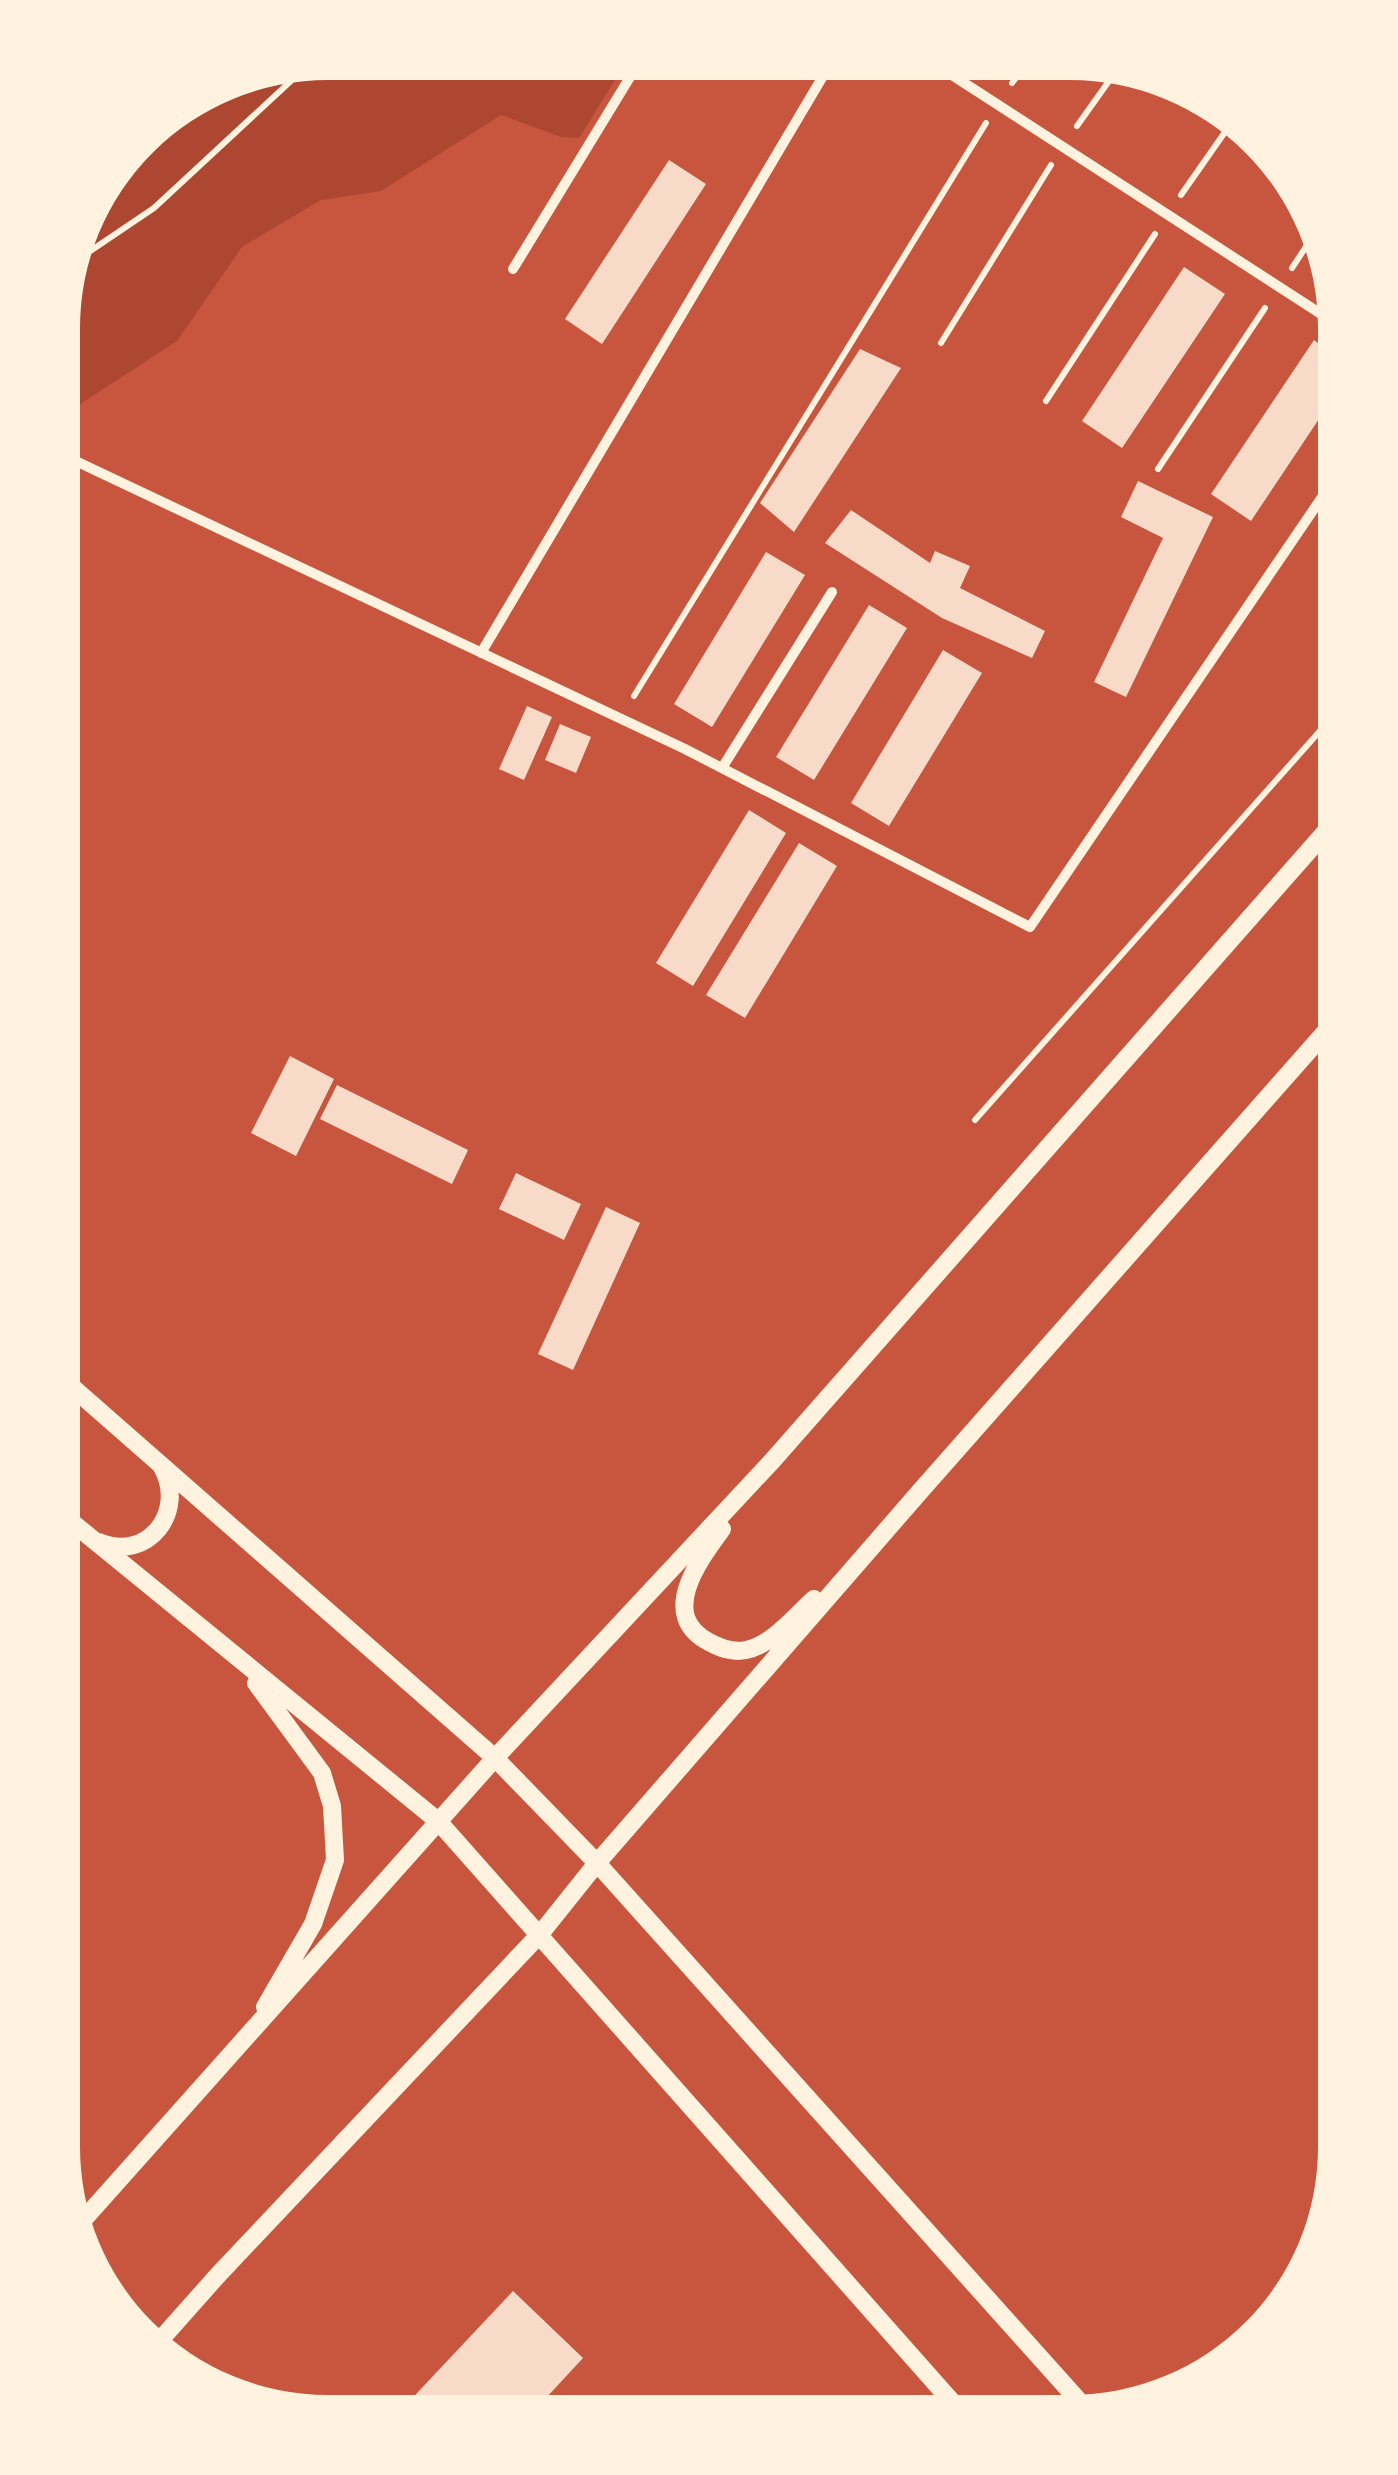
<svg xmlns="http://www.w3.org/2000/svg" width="1398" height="2475" font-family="Ubuntu,sans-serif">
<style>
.green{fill:#ae4732}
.building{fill:#f7dbc8}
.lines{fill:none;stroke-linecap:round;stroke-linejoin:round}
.path{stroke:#fff3e0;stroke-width:6}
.minor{stroke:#fff3e0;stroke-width:10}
.tertiary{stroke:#fff3e0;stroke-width:18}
</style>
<rect width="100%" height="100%" fill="#c8553d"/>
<path class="green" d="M328,63L625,64L579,138L561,137L501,115L381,191L321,200L242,247L177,341L65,414V294L90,210L152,129L227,82Z"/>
<path class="building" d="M669,160L706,184L602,344L565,319Z
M1184,267L1225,294L1122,448L1082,421Z
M1314,340L1335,355V395L1251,521L1211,494Z
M860,349L901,368L794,532L760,503Z
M1138,481L1213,517L1126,697L1094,682L1163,538L1121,517Z
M851,510L930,563L935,551L970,566L960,588L1045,631L1032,658L942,618L825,543Z
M766,552L805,575L712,727L674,704Z
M869,605L907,628L814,780L776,757Z
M943,650L982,673L889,826L851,803Z
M527,706L552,717L524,780L499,769Z
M560,724L591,737L576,773L545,760Z
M749,810L786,833L693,986L656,963Z
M799,843L837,866L745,1018L706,995Z
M290,1056L334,1079L296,1156L251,1133Z
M337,1085L468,1150L452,1184L320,1119Z
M516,1173L581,1204L564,1240L499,1209Z
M606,1207L640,1223L573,1370L538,1354Z
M513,2291L583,2358L534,2411L401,2410Z"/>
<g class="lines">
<path class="path" d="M1012,83L1024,67
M1077,126L1119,67
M1181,195L1232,122
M74,262L154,208L306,67
M1292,268L1315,233
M941,343L1051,165
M1046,401L1155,234
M1158,469L1265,308
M634,696L986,123
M975,1120L1335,714"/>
<path class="minor" d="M938,66L1335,323
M513,269L638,64
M65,456L685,749L1030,927L1335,478
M481,653L829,66
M722,768L832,592"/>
<path class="tertiary" d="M63,1379L495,1758L597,1863L1087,2410
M63,1515L438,1821L961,2412
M722,1529C700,1559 657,1615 709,1642C720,1648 732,1653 746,1650C772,1645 795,1616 814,1599
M99,1542C148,1563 187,1511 162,1467
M256,1683L322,1773L332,1806L335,1860L313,1924L265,2007
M76,2228L495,1758L773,1460L1335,821
M154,2347L218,2275L541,1933L597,1863L923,1488L1335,1021"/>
</g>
<path d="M0 0H1398V2475H0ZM328 80H1070A248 248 0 0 1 1318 328V2147A248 248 0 0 1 1070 2395H328A248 248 0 0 1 80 2147V328A248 248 0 0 1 328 80Z" fill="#fff3e0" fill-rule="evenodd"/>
</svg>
